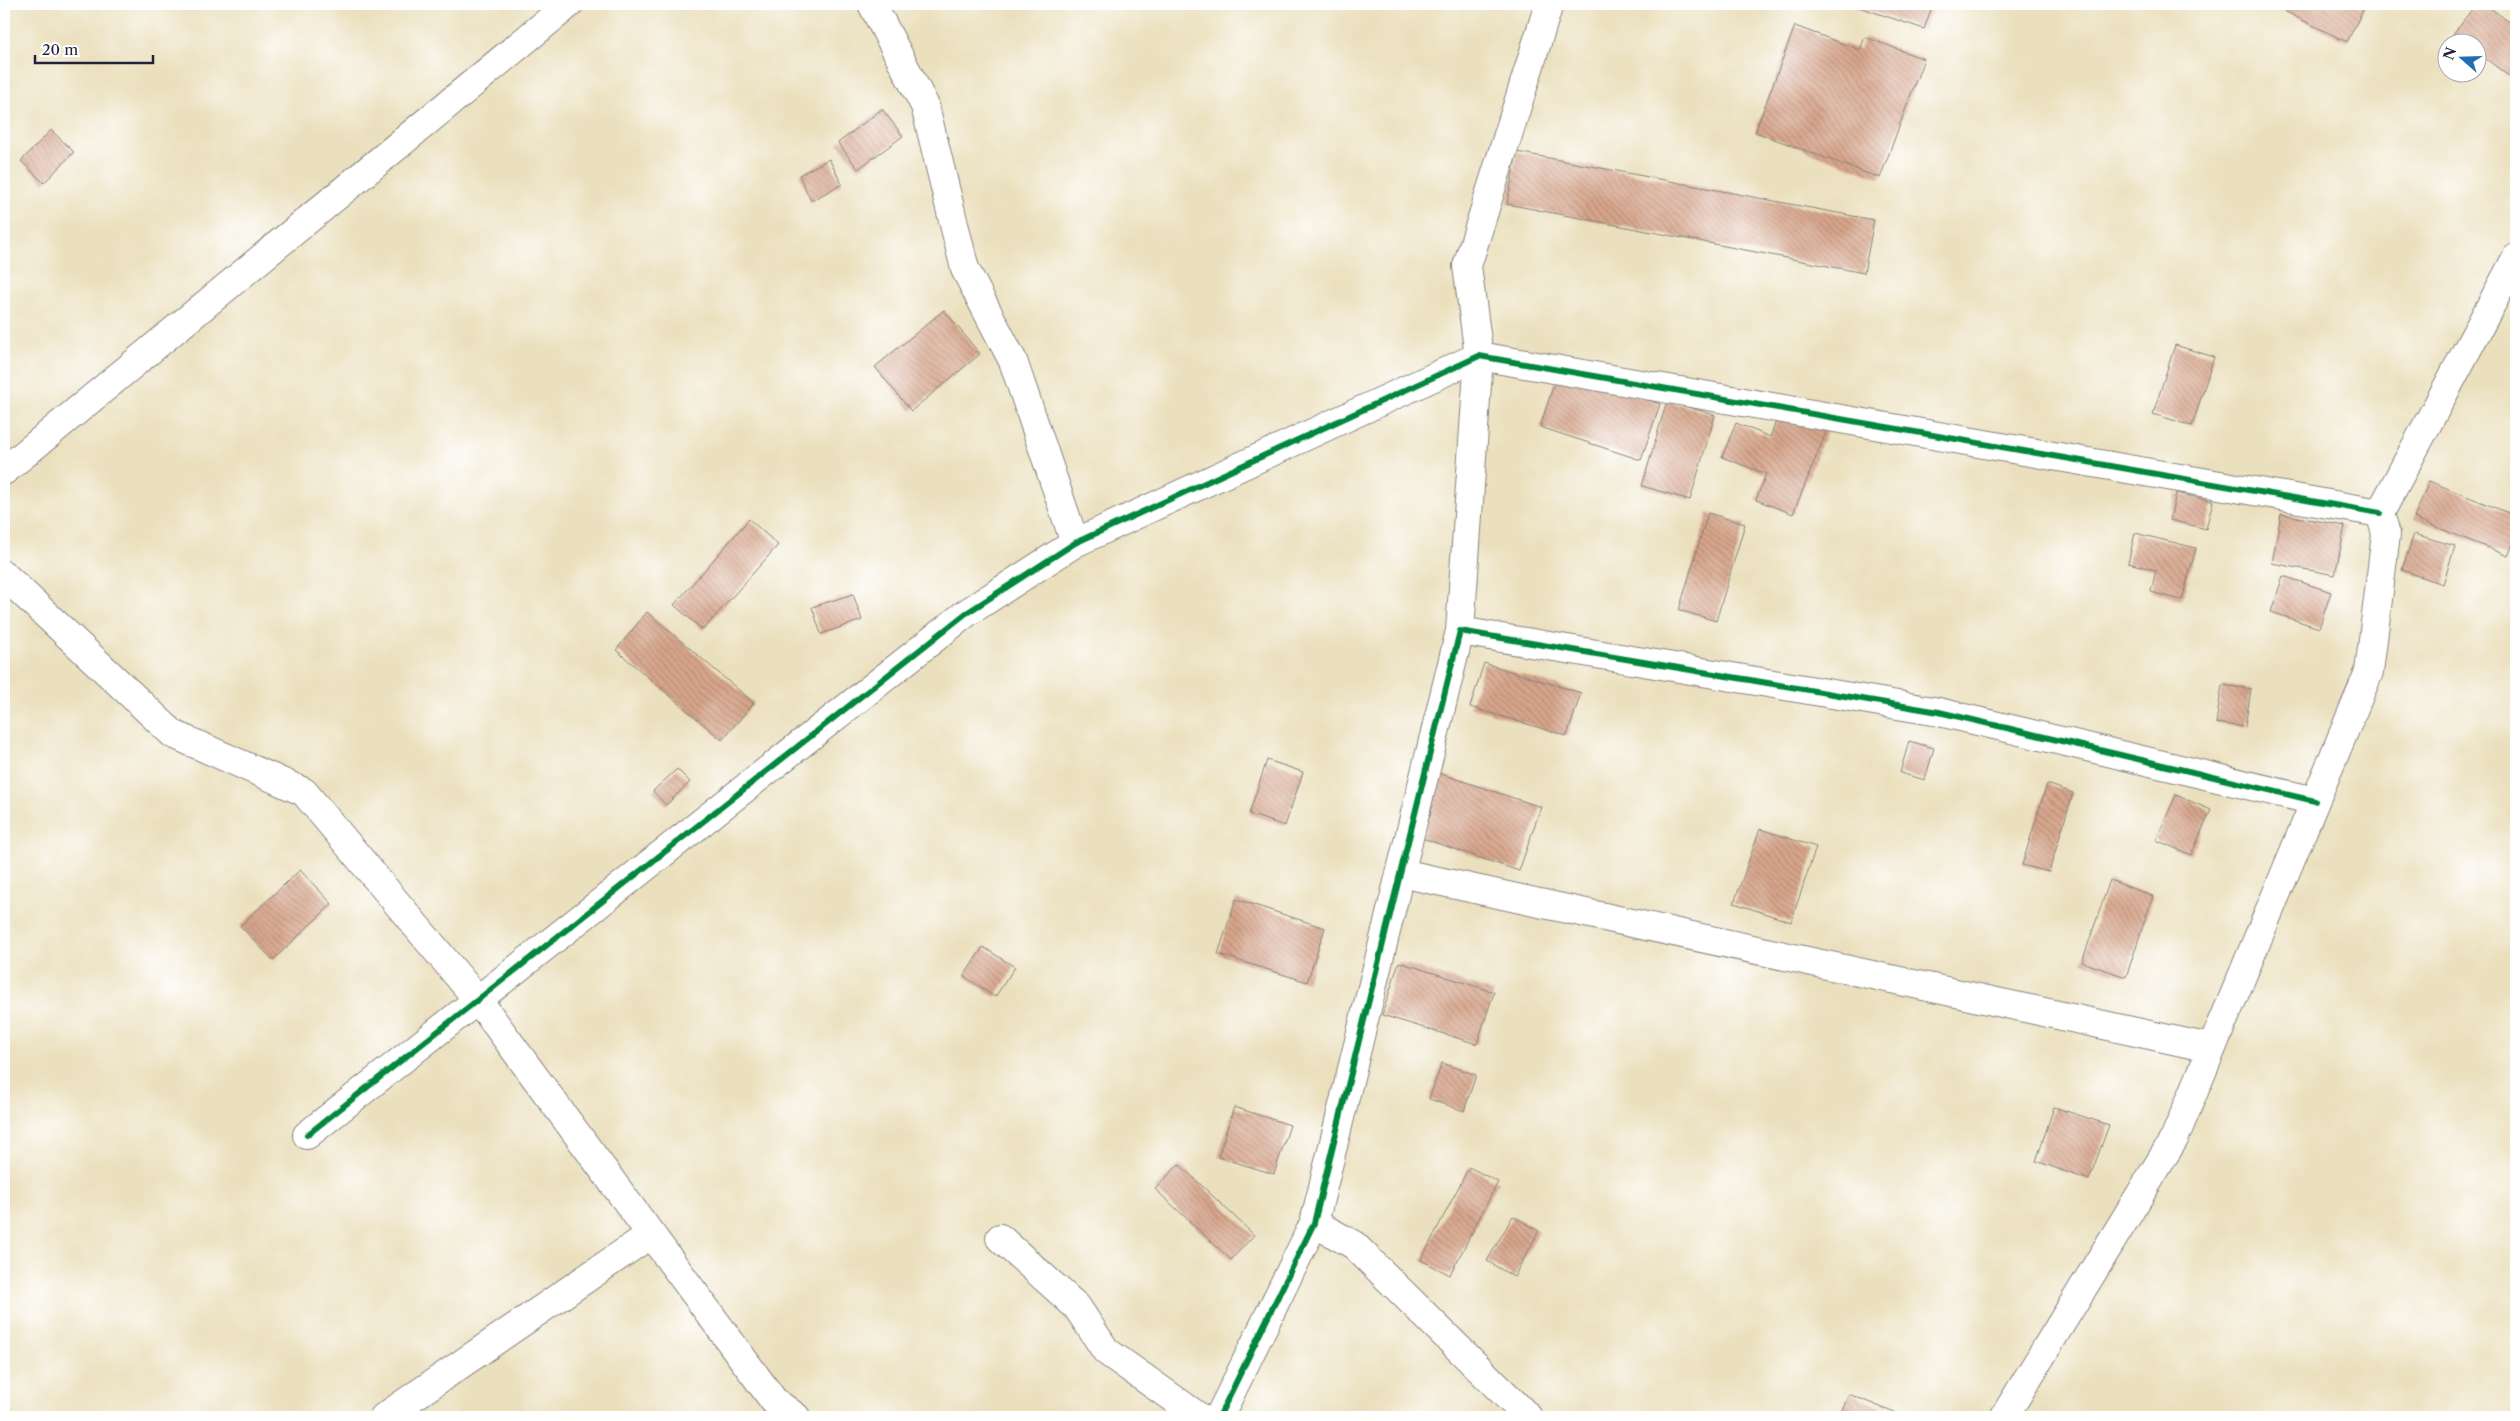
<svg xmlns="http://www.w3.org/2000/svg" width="2520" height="1421" font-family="'Libre Caslon Text',serif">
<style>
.building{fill:url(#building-back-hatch)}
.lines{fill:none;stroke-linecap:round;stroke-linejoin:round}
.minor-casing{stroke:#86817c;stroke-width:30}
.minor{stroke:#fff;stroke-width:28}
.cycleway-casing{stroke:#fff;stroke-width:9}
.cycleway{stroke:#00873e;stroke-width:6}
</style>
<defs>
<pattern id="building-back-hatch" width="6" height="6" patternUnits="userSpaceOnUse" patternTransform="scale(1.25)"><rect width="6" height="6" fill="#d8a68b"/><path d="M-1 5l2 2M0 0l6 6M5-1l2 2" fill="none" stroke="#af8773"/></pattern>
</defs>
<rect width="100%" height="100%" fill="#fff"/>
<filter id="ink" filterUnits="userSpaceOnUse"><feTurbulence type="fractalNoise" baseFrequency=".02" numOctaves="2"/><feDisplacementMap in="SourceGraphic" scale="10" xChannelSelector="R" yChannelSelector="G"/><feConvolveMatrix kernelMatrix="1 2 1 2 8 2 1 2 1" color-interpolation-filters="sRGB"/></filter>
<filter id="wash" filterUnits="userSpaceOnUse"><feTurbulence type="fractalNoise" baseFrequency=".0096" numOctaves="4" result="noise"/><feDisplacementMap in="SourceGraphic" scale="20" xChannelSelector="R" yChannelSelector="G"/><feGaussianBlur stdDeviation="1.12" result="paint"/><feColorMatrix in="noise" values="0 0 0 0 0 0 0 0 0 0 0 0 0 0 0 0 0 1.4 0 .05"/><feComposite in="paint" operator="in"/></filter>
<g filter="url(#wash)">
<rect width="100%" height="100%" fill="#ebe0be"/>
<g id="blocks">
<path class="building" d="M1850,4H1933L1924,29Z
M2288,4H2366L2347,42L2284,11Z
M2476,4H2485L2516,27V77L2514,80L2478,53V42H2464L2453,34Z
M1795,26L1860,50L1865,37L1924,59L1880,178L1755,132Z
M882,109L903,136L858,169L838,143Z
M51,130L74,152L44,183L21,161Z
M1517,152L1874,220L1864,273L1507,204Z
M829,159L842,184L811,201L799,175Z
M944,310L980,354L911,411L875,367Z
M2175,345L2214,357L2192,426L2153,414Z
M1558,371L1660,404L1641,460L1540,427Z
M1667,401L1715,415L1690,500L1642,486Z
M1780,411L1827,430L1793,514L1756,500L1766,474L1722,457L1736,423L1770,437Z
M2429,481L2516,516V536L2508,556L2414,518Z
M2176,493L2213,501L2206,529L2170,520Z
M1708,513L1745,524L1716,621L1679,610Z
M2281,514L2345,526L2335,575L2272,563Z
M749,519L778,545L703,630L674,605Z
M2135,533L2196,548L2182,600L2151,592L2156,570L2128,563Z
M2414,534L2455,546L2443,584L2402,570Z
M2283,576L2331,592L2319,628L2271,612Z
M853,594L862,620L821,634L812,607Z
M647,612L754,703L722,740L616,650Z
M1484,663L1581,693L1567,736L1470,707Z
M2222,685L2251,689L2245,727L2216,723Z
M1909,741L1934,748L1925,780L1900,773Z
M1267,760L1303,772L1285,826L1249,814Z
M677,769L690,782L666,805L653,791Z
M1432,771L1541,807L1519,871L1422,838L1431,813L1419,809Z
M2047,784L2073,793L2049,872L2022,865Z
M2176,795L2211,810L2191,855L2156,840Z
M1760,829L1816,847L1791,922L1734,903Z
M300,870L332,904L273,960L240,926Z
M2110,880L2153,896L2126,977L2082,962Z
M1236,899L1325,928L1307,982L1218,954Z
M983,947L1015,967L995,997L964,976Z
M1399,962L1494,992L1477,1044L1382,1015Z
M1442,1063L1476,1075L1464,1111L1429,1099Z
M1234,1107L1290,1125L1274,1174L1218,1157Z
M2054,1107L2109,1125L2089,1180L2036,1161Z
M1179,1164L1254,1235L1231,1260L1155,1189Z
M1469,1167L1498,1182L1450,1275L1421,1260Z
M1513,1216L1539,1231L1514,1277L1487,1261Z
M1849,1394L1904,1417H1839Z"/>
</g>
</g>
<g filter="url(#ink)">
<use href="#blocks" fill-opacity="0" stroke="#86817c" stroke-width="1"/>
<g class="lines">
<g class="minor-casing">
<path id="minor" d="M872,4L925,106L965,269L1013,361L1075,543
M4,471L569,4
M4,575L173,734L304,792L478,1000L774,1401L796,1417
M1460,631L1479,356L1467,266L1549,4
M1401,873L2210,1048
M307,1135L965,614L1075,543L1479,356L2380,513
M1314,1223L1354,1245L1528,1417
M1000,1238L1077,1307L1106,1351L1199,1417
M384,1417L651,1234
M1219,1417L1314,1223L1460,631L1939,712L2315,801
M2004,1417L2174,1139L2369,672L2386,534L2380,513L2516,258"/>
</g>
<use href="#minor" class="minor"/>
<g class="cycleway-casing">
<path id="cycleway" d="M307,1135L965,614L1075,543L1479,356L2380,513
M1219,1417L1314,1223L1460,631L1939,712L2315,801"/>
</g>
<use href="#cycleway" class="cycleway"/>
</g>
</g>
<rect width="2520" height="1421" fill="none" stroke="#fff" stroke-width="20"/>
<g transform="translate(2462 58) rotate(290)"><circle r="24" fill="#ffffff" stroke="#a7a7b1"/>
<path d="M0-4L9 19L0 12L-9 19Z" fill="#1f6fb2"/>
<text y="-8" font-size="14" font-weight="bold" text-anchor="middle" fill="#22223b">N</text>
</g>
<path d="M35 55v8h118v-8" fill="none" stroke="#22223b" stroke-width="2.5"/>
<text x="42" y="55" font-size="15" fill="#22223b" stroke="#ffffff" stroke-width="4" paint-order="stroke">20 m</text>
</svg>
